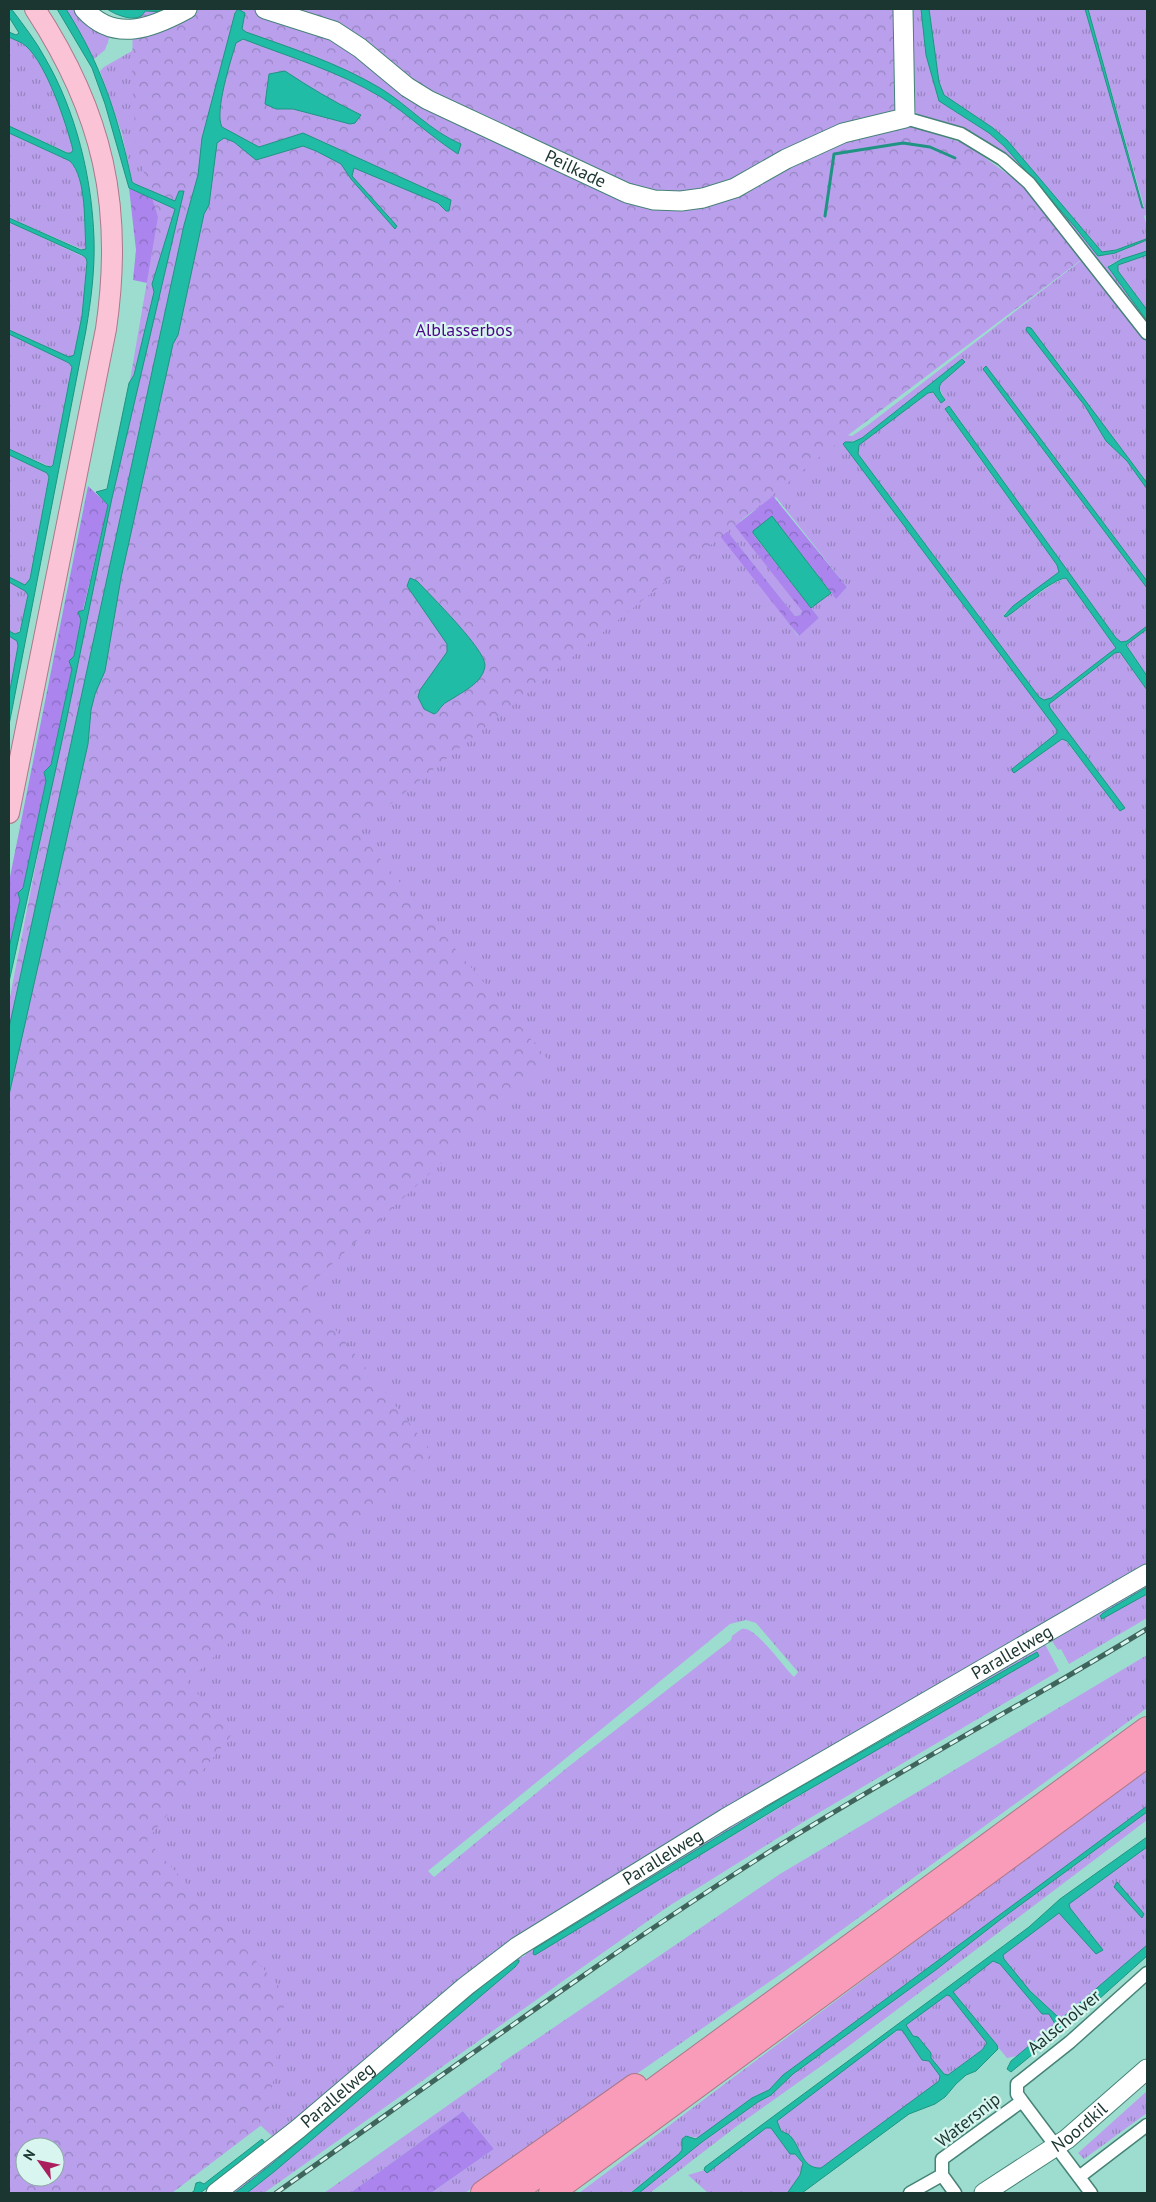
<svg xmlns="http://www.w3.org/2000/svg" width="1156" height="2202" font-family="'PT Sans',sans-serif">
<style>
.grass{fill:url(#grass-tufts);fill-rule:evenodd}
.forest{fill:url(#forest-crowns)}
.park{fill:url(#park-crowns);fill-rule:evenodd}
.water{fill:#21bca5;stroke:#1f9482;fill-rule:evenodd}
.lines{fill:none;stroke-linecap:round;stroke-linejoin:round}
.stream{stroke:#1f9482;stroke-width:3}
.street-casing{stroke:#468377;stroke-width:15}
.secondary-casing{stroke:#468377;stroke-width:21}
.primary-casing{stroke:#ab788a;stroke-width:22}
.highway-casing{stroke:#ab788a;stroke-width:26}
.street{stroke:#fff;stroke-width:12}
.secondary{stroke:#fff;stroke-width:19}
.primary{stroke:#fbc4d6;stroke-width:20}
.highway{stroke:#f89cba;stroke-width:24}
.rail-casing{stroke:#3f645c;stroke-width:5}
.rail{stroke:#d8f6ef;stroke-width:3;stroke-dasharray:9;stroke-linecap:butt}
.labels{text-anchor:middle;stroke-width:4.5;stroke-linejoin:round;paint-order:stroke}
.street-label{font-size:18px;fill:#1b3530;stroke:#d8f6ef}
.park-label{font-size:18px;fill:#4d058b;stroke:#d8f6ef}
</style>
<defs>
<pattern id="grass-tufts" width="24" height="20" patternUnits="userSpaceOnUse" patternTransform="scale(1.25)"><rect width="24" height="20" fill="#baa0ec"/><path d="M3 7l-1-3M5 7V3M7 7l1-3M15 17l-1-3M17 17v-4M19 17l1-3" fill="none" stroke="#9683c0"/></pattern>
<pattern id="forest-crowns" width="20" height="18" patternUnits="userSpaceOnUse" patternTransform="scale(1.25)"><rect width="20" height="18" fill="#ab84ee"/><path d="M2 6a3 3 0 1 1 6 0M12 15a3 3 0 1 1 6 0" fill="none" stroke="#8a6dc1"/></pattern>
<pattern id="park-crowns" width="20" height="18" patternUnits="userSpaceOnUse" patternTransform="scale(1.25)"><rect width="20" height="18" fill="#baa0ec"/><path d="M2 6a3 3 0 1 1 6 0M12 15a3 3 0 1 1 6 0" fill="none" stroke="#9683c0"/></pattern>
</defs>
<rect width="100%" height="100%" fill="#9dddcf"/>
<path class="grass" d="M66,9H77L110,36L105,50L94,59Z
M907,9H921L926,55L939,101L989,133L1004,146L1075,227L1098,256L1115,253L1147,240V251L1122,259L1109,265L1110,270L1147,321V327L1012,162L917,114L911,102Z
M929,9H1085L1142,207H1144L1088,9H1147V218L1146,215L1144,216L1147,227L1146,239L1115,250L1102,252L1007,140L993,128L944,95L939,82Z
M165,32L175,201L135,184L132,181L122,134L100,71L104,67Z
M9,37C14,40 22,42 26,46C48,65 65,123 73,150L71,154L9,126Z
M9,133L70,161C87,178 84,225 86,249L84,250L9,218Z
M9,222L86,258C92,283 79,330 74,355L69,358L9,330Z
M1147,255V310L1118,271V265Z
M1083,259L1147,340V483L1031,329L1027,327L1085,406L1106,441L1127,461L1147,489V581L986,367L983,369L1147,588V626L1127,641L1121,642L1116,638L950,407L945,410L1057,565L1059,572L1004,614L1006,617L1054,583L1066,578L1116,648L1051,698L1044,700L1039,697L858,454L859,445L928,393L932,392L941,403L945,400L939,387L941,383L964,363L962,360L862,438L843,444L1057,730L1058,733L1014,773L1062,739L1066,741L1121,811L1050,708L1049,704L1115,653L1120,652L1147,690V1569L650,1858L273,2137L259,2124L133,1839L157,1668L272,1286L328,826L837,433L852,436L868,425ZM776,497L847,587L836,598L831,593L811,608L819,618L798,636L728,532L795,616L800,615L802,611L739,520ZM746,1620L756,1623L798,1672L794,1677C784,1668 755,1625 742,1629C739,1630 735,1634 732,1636L731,1640L568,1767L434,1877L428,1871L730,1624Z
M9,334L69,363L72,367L53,465L51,467L9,449Z
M9,455L47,473L49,477L30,579L25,585L9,577Z
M9,582L25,591L28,595L21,627L17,634L9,631Z
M1147,629V676L1126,645Z
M9,636L17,641L18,646L9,695Z
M1147,1580V1618L1069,1664L1061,1649L1058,1650L1052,1641Z
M1045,1644L1059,1671L805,1821L669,1906L264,2193H247L518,1964L497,1974L277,2160L235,2193H224L396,2051L519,1955L522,1957L526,1955L525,1953L578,1914ZM1038,1652C871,1754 702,1853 535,1955L533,1954L534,1949L788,1794L908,1724Z
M1147,1655V1708L795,1964L465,2193H431L494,2149L463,2111L350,2193H324L502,2067L500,2064L780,1874Z
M1147,1768V1806L798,2064L783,2075L769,2090L752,2098L699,2138L687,2136L682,2139V2150L679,2154L630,2193H579Z
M1147,1812V1820L845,2049L737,2126L650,2193H639L702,2142L758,2102L771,2095L793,2074L937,1969L1001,1919Z
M1147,1842V1951L1017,2056L1007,2058L952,1991Z
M949,1993L987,2041V2046L821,2168C815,2168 810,2166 806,2162C799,2156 776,2127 776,2119Z
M1147,2091V2113L1084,2159L1078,2153Z
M766,2128H771L778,2138L803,2163L800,2175L788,2192L789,2193H708L688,2175L708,2169Z"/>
<path class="forest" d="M129,188L175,209L152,284L133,280L136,250Z
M88,486L108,505L83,610L78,612L81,620L74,656L69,661L72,669L51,765L44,772L46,781L23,888L18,893L20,900L9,948V882Z
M773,496L847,587L836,599L772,516L753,534L819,618L799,636L720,536L726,531L728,532L795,616L800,615L802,611L735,526Z
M463,2111L494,2149L431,2193H350Z"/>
<path class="park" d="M133,9H900L905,124L966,144L1024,186L1081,260L827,451L357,831L550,1062L304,1290L433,1453L187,1682L233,1733L147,1840L286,1994L267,2121L172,2193H9V1002L86,607L110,497L158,217L136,147L132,78ZM25,2147H55V2177H25Z"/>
<path class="water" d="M9,9L13,11C24,26 36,41 45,58C76,111 92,178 94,239C95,270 91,300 86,330L9,725V695L18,646L17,641L9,636V631L15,634L20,632L28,595L25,591L9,582V577L25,585L30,579L49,477L47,473L9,455V449L46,466L51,467L53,465L72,367L69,363L9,334V330L69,357L74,355L82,316L87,262L86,258L82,255L9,222V218L81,250L86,249C84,225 87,178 70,161L9,133V126L67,153H71L73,150C66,123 47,65 26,46C22,42 14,40 9,37V32L16,35L19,33L9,17Z
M57,9H66C101,64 118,116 132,182L135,184L175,201L179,191H184L112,498L65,727L9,982V948L20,900L18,893L23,888L46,781L44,772L51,765L72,669L69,661L74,656L81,620L78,612L84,610L108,505L96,492L107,489L129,383L134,375L154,292L152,284L175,209L129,188L105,104L92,68Z
M107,9L164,10V12L145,11C139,25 116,15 107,9Z
M238,9L245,13L242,29L246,32C291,48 338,63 380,88C408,105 430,131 461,144L458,154C431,137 408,114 381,97C338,71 289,57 243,39L236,43C231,60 214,112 222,127L259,147L303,133L451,200L449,211H446L438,203L354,168L352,176L397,226L395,229L351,179L341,164L316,151L303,146L256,160L234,142L224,138L217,143L209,205L204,214L178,335L173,344L121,578L105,671L95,694L91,710L88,744L9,1095V1028L184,225L198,175L202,138L235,13Z
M921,9H929L939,82L944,95L993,128L1007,140L1102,252L1116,250L1146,239L1147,236V240L1115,253L1098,256L1075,227L1004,146L989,133L939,101L926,55Z
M1085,9H1088L1143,208H1142Z
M285,71C309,87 334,102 361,115L355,123L350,124L293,109H276L265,104L269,74Z
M1147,251V255L1118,265V271L1147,310V321L1108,267L1122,259Z
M1027,327L1031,328L1147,483V489L1127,461L1106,441L1085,406L1026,330Z
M962,359L965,362L941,383C937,390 941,394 945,400L941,403L933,392L928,393L859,445L858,454L1039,697L1044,700L1051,698L1116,648L1066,578C1052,579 1020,608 1006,617L1004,616L1013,606L1059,572L1057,565L945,409L949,406L1116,638L1121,642L1127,641L1147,626V629L1126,645L1147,676V690L1120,652L1115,653L1049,704L1050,708L1125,808L1120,811L1067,741L1062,739L1014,773L1013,772L1012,769L1057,733V730L843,444L845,442H853L862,438Z
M986,366L1147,581V588L983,369Z
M772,516L831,593L811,608L753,533V531Z
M410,578L417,581C430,595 485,649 485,665C484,681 466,690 455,697C451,700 445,702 442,706C438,710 439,712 434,714L424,709L418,697L420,690L447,652V644L407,586Z
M1147,1587V1594L1102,1619L1100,1616L1103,1613Z
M1037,1652L1039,1656L1034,1659L789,1801L535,1955L533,1954L534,1949L788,1794Z
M1147,1806V1812L1001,1919L937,1969L793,2074L771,2095L758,2102L702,2142L639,2193H631L679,2154L682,2150V2139L686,2136L696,2139L752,2098L769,2090L783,2075L798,2064Z
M1147,1837V1847L1069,1904L1070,1908L1103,1950L1096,1954L1059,1913L1003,1955L1004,1959L1030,1991L1057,2016L1062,2018L1147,1945V1956L1089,2008L1011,2072L1007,2069L1011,2061L1055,2024L1049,2014H1042L1000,1964L993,1961L953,1992L997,2045L998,2049L976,2071L966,2075L956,2084L945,2097L935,2104L909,2114L802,2193L788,2192L800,2175L803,2163L795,2154H790L771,2128H766L707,2173L704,2170L705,2167L1029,1927L1060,1899ZM947,1995L950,1996L987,2043L982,2050L948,2075L944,2074L931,2058V2053L918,2037L913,2036L906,2025ZM897,2030H902L922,2060L929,2061L940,2076L939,2081L821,2168C800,2169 801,2144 788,2134C785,2133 783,2132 781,2131L777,2121Z
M1117,1882L1144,1914L1142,1918L1114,1887Z
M515,1960H519V1962L515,1967L275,2171L247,2193H235C331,2119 419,2035 515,1960Z
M262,2139L265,2143L261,2149L200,2193H191L194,2191L196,2183L200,2182L204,2184Z"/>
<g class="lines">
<path class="stream" d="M825,216L834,154L903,143L930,147L955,158"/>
<g class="street-casing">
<path id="street" d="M905,118L961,134L1002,159L1029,183L1147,333
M1022,2101L1017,2094V2084L1070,2042L1147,1973
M1079,2177L1147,2125
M910,2193L942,2175
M955,2193L942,2175V2159L1022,2101L1091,2193"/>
</g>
<g class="secondary-casing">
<g id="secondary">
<path d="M84,9C115,44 154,27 187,9"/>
<path id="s1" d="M265,9L334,31L360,48L407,87L428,100L627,193L654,200L681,201L703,198L735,188L786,159L843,133L905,118L903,9"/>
<path id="s2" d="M216,2193L298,2129L466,1986L517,1947L726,1818L1147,1574"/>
<path id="s3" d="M984,2193L1067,2139L1147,2069"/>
</g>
</g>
<g class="primary-casing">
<path id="primary" d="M9,813L106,329C124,206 103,113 35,9"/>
</g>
<g class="highway-casing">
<path id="highway" d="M483,2193L635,2086
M513,2193L1147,1729
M551,2193L1147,1755"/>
</g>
<use href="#street" class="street"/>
<use href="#secondary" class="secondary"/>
<use href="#primary" class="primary"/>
<use href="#highway" class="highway"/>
<g class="rail-casing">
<path id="rail" d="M276,2193C436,2080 595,1963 761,1857C887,1777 1019,1707 1147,1629"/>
</g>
<use href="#rail" class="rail"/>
</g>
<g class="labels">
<g class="street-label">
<text dy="6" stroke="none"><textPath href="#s1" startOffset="352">Peilkade</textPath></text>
<text dy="6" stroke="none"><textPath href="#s2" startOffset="965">Parallelweg</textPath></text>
<text dy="6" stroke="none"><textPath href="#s2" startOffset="560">Parallelweg</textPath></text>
<text transform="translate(1064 2022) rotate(-40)" y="6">Aalscholver</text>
<text dy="6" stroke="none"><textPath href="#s2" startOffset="156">Parallelweg</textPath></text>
<text transform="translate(968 2120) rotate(-38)" y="6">Watersnip</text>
<text dy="6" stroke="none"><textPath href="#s3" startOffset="116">Noordkil</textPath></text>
</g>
<g class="park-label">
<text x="464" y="336">Alblasserbos</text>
</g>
</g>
<rect width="1156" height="2202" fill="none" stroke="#1b3530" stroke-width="20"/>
<g transform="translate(40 2162) rotate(303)"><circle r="24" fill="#d8f6ef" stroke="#8ca9a3"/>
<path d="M0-4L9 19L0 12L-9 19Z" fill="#ab1e5e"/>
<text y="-8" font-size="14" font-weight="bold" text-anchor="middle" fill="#1b3530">N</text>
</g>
</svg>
